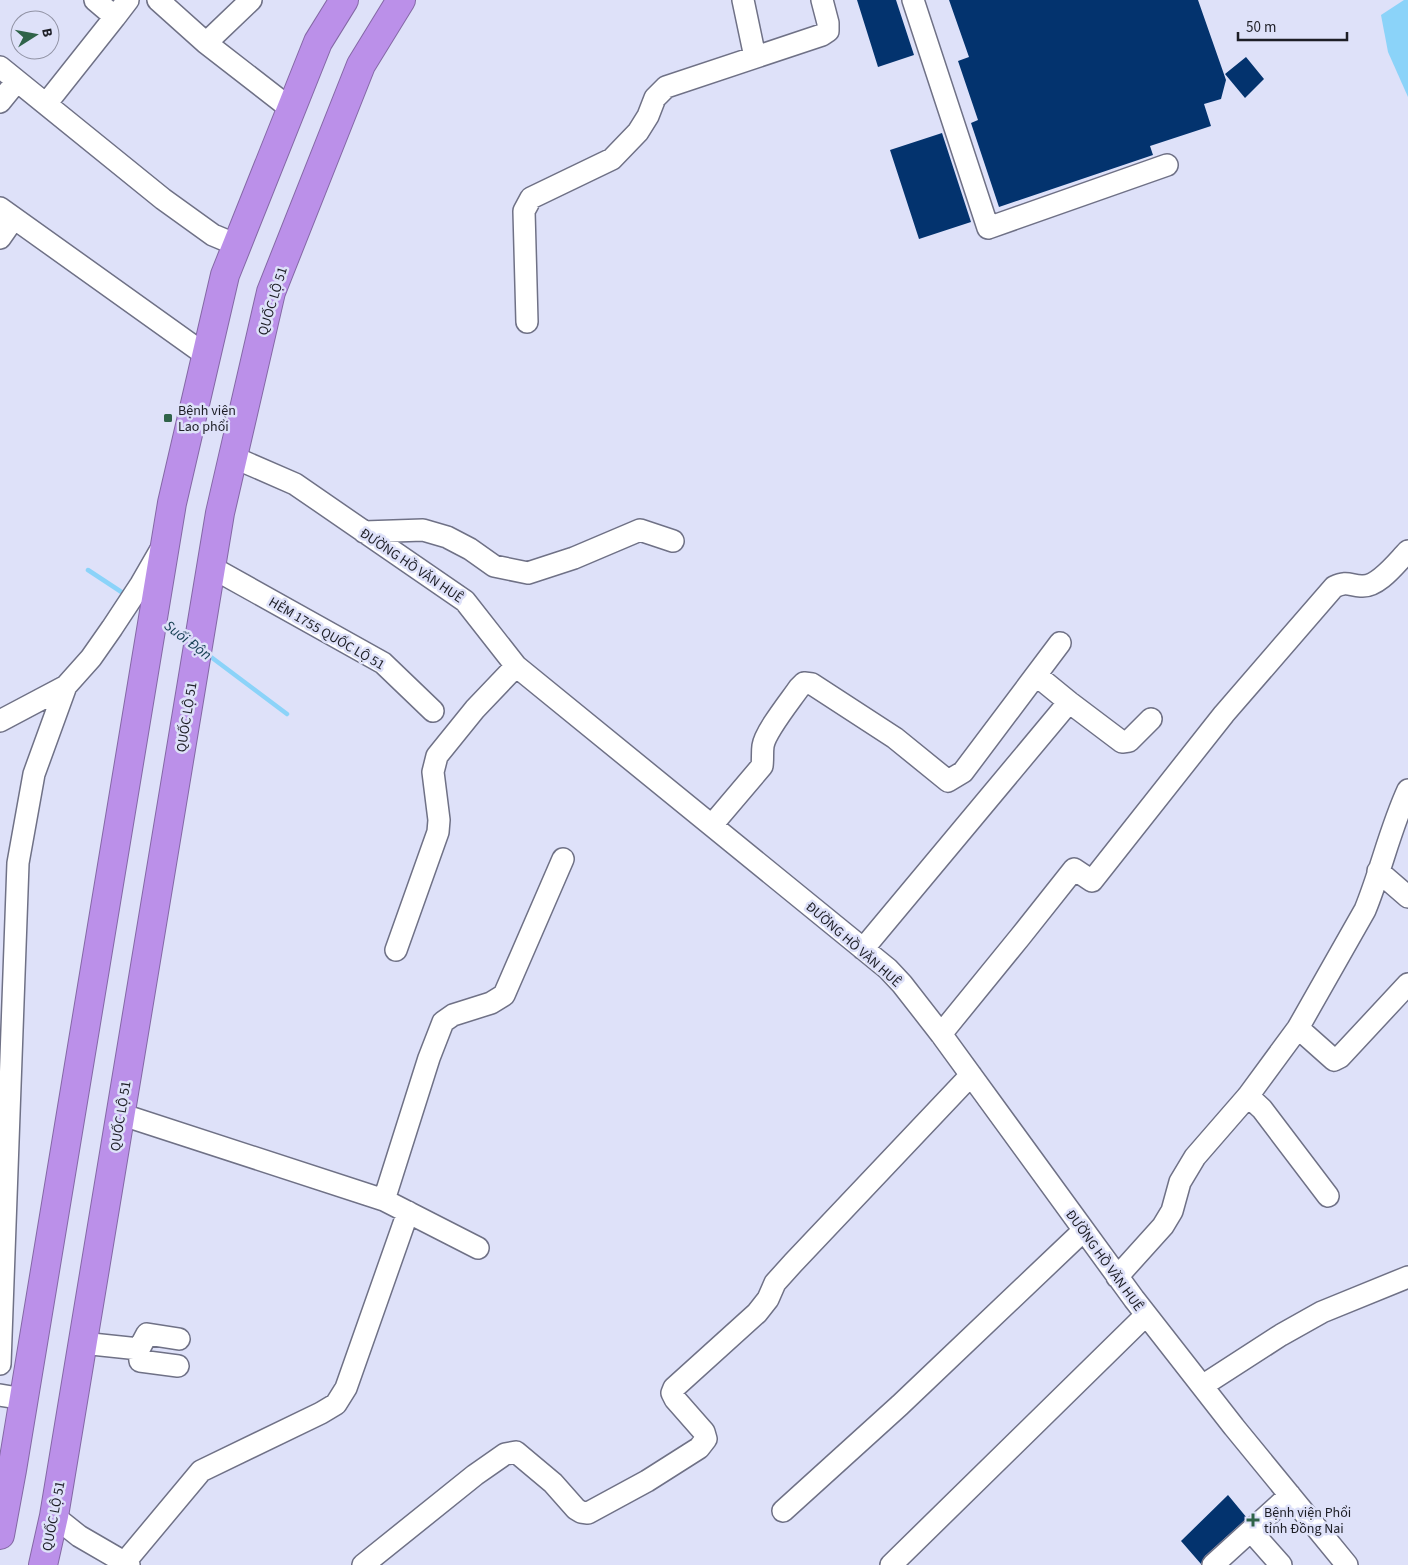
<svg xmlns="http://www.w3.org/2000/svg" width="1408" height="1565" font-family="'Source Sans 3',sans-serif">
<style>
.water{fill:#8bd3f9}
.lines{fill:none;stroke-linecap:round;stroke-linejoin:round}
.stream{stroke:#8bd3f9;stroke-width:4.5}
.building{fill:#03336e}
.minor-casing{stroke:#6f7186;stroke-width:24}
.highway-casing{stroke:#8468a5;stroke-width:30}
.minor{stroke:#fff;stroke-width:21}
.highway{stroke:#bb90e9;stroke-width:28}
.poi-dot{fill:#2f6349;stroke:#dee1f9;stroke-width:2}
.labels{text-anchor:middle;stroke-width:5;stroke-linejoin:round;paint-order:stroke}
.street-label{font-size:14px;fill:#1d1e26;stroke:#dee1f9}
.poi-label{font-size:14px;fill:#1d1e26;stroke:#dee1f9;text-anchor:start}
.water-label{font-size:15px;font-style:italic;fill:#194256;stroke:#dee1f9}
</style>
<rect width="100%" height="100%" fill="#dee1f9"/>
<path class="water" d="M1404,0H1408V97L1388,52L1381,15Z"/>
<g class="lines">
<path class="stream" d="M88,570L126,595
M163,621L189,641
M207,654L287,714"/>
</g>
<path class="building" d="M857,0H896L914,55L878,67Z
M949,0H1198L1226,80L1221,99L1204,104L1211,126L1150,146L1153,155L999,207L971,123L978,120L958,61L969,57Z
M1246,57L1264,79L1245,98L1225,74Z
M942,133L971,222L919,239L890,150Z
M1228,1495L1247,1518L1205,1556L1201,1564L1181,1541Z"/>
<g class="lines">
<g class="minor-casing">
<path id="minor" d="M95,0L115,17L128,0
M158,0L206,43L291,109
M743,0L755,57
M913,0L988,228L1167,165
M206,43L251,0
M0,67L163,199L213,235L237,245
M0,102L17,81
M46,104L115,17
M0,208L207,356
M0,238L14,218
M527,322L524,211L531,198L612,159L638,132L648,116L655,98L666,87L822,35L828,31V23L822,0
M233,457L295,484L465,601L516,666L888,969L902,984L941,1034L1134,1299L1234,1427L1347,1565
M364,532L423,530L447,537L470,549L494,566L528,573L574,558L640,530L673,541
M211,567L383,663L433,711
M1036,675L1069,702L1122,742L1129,741L1151,719
M0,721L66,686L91,658L112,628L141,584L160,551
M712,825L762,766C763,759 762,753 763,746C765,732 790,701 799,688L804,683L812,684L895,738L948,781L963,772L1060,643
M1378,871L1408,897
M863,949L1069,702
M396,950L438,832L439,820L433,772L437,756L475,709L516,666
M1298,1028L1334,1060L1340,1057L1408,984
M941,1034L1020,937L1074,869L1092,881L1224,714L1334,587C1347,581 1349,585 1361,586C1378,588 1397,562 1408,551
M1248,1096L1262,1109L1328,1196
M120,1114L384,1200L478,1248
M384,1200L429,1058L443,1022L453,1015L491,1003L504,995L563,859
M1117,1277L1163,1226L1172,1211L1180,1182L1195,1157L1248,1096L1298,1028L1365,910C1381,871 1390,829 1408,790
M82,1343L139,1349
M0,1364L18,863L34,774L66,686
M178,1366L140,1361L139,1349L147,1334L179,1339
M1202,1386L1281,1335L1322,1312L1408,1277
M0,1395L24,1399
M783,1511L900,1405L1083,1231
M54,1516L79,1536L129,1565
M1251,1531L1281,1565
M125,1562L201,1471L321,1413L336,1404L346,1388L408,1212
M363,1565L475,1475L505,1454L516,1452L553,1483L576,1509L581,1512L588,1513L647,1481L699,1448L706,1439L704,1432L675,1399L672,1393L674,1388L757,1313L768,1299L775,1283L793,1263L971,1075
M891,1565L1146,1315
M1213,1565L1290,1495"/>
</g>
<g class="highway-casing">
<path id="highway" d="M0,1535L12,1470L172,503L225,275L318,42L344,0
M43,1565L54,1516L220,513L271,292L361,65L401,0"/>
</g>
<use href="#minor" class="minor"/>
<use href="#highway" class="highway"/>
</g>
<g class="poi-dot">
<rect x="163" y="413" width="10" height="10" rx="2.5"/>
<path d="M1250.5 1512.5h5v5h5v5h-5v5h-5v-5h-5v-5h5z"/>
</g>
<g class="labels">
<g class="street-label">
<text transform="translate(272 301) rotate(-73)" y="5">QUỐC LỘ 51</text>
<text transform="translate(412 565) rotate(34)" y="5">ĐƯỜNG HỒ VĂN HUÊ</text>
<text transform="translate(327 633) rotate(30)" y="5">HẺM 1755 QUỐC LỘ 51</text>
<text transform="translate(186 717) rotate(-81)" y="5">QUỐC LỘ 51</text>
<text transform="translate(854 944) rotate(41)" y="5">ĐƯỜNG HỒ VĂN HUÊ</text>
<text transform="translate(120 1116) rotate(-81)" y="5">QUỐC LỘ 51</text>
<text transform="translate(1105 1260) rotate(54)" y="5">ĐƯỜNG HỒ VĂN HUÊ</text>
<text transform="translate(53 1516) rotate(-79)" y="5">QUỐC LỘ 51</text>
</g>
<g class="poi-label">
<text x="178" y="415">Bệnh viện<tspan x="178" dy="16">Lao phổi</tspan></text>
<text x="1264" y="1517">Bệnh viện Phổi<tspan x="1264" dy="16">tỉnh Đồng Nai</tspan></text>
</g>
<g class="water-label">
<text transform="translate(188 640) rotate(37)" y="5">Suối Độn</text>
</g>
</g>
<g transform="translate(35 35) rotate(79)"><circle r="24" fill="#dee1f9" stroke="#9193a5"/>
<path d="M0-4L9 19L0 12L-9 19Z" fill="#2f6349"/>
<text y="-8" font-size="14" font-weight="bold" text-anchor="middle" fill="#1d1e26">B</text>
</g>
<path d="M1238 32v8h109v-8" fill="none" stroke="#1d1e26" stroke-width="2.5"/>
<text x="1246" y="32" font-size="15" fill="#1d1e26" stroke="#dee1f9" stroke-width="4" paint-order="stroke">50 m</text>
</svg>
